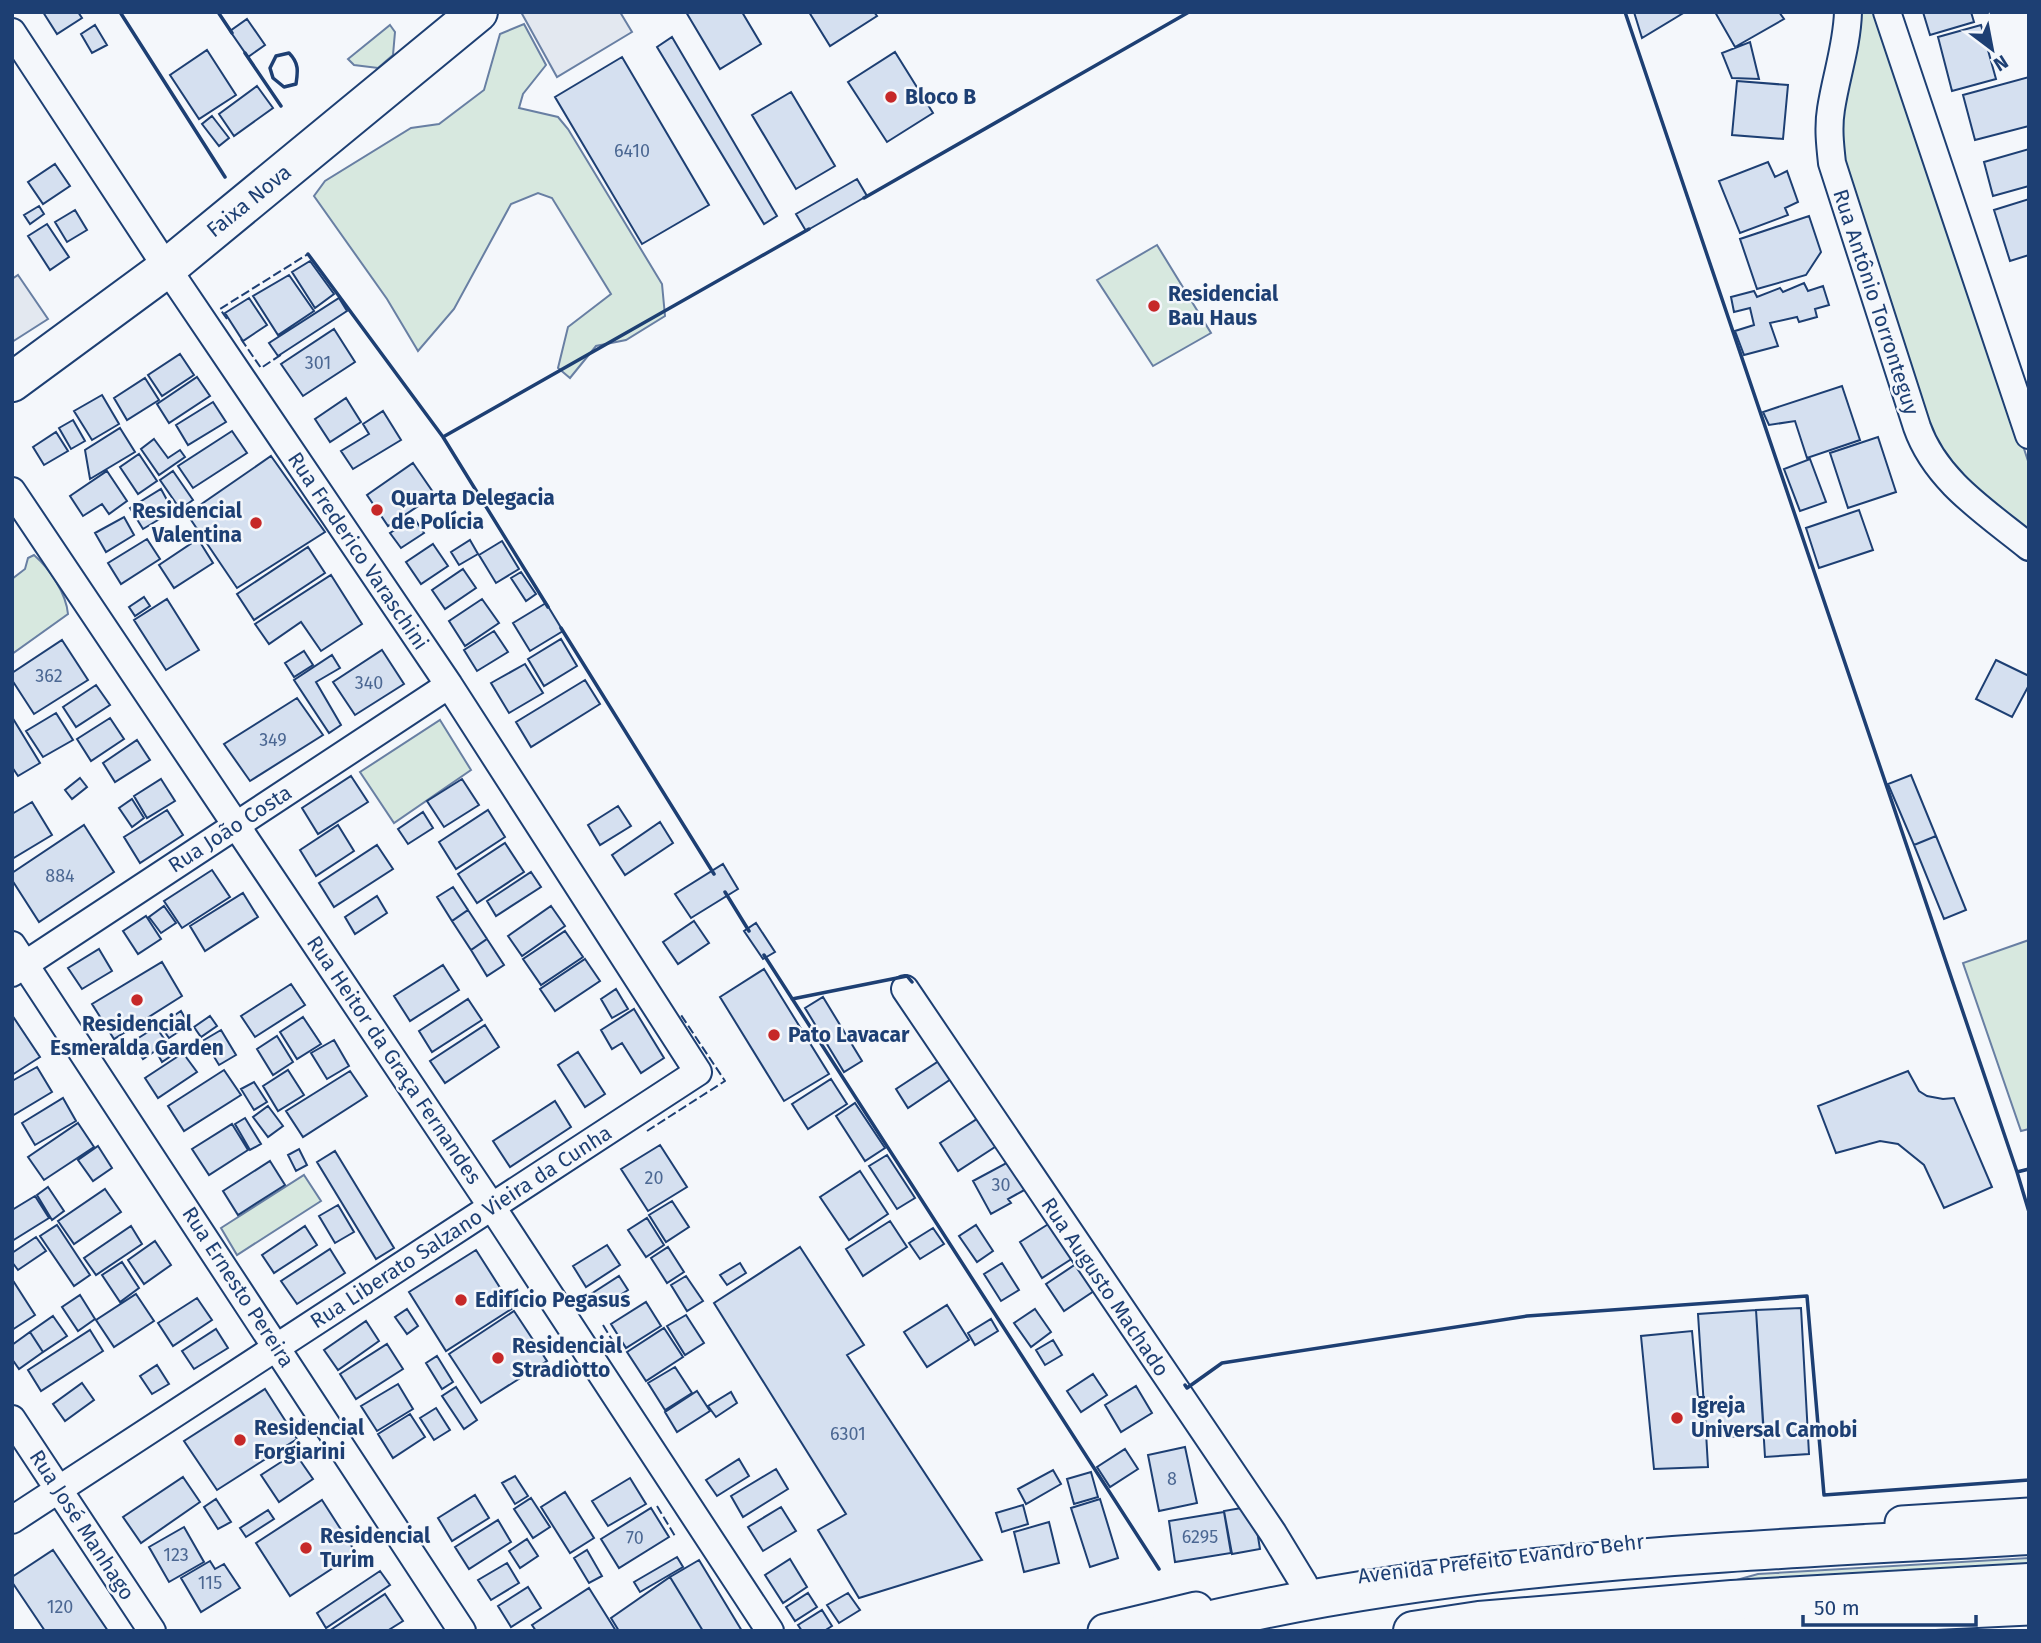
<svg xmlns="http://www.w3.org/2000/svg" width="2041" height="1643" font-family="'Fira Sans',sans-serif">
<style>
.green{fill:#d7e8df;stroke:#687fa3;stroke-width:2}
.parking{fill:#e3e8f0;stroke:#687fa3;stroke-width:2}
.building{fill:#d5e0f0;stroke:#1d3f73;stroke-width:2}
.lines{fill:none;stroke-linecap:round;stroke-linejoin:round}
.minor-casing{stroke:#1d3f73;stroke-width:30}
.major-casing{stroke:#1d3f73;stroke-width:37}
.highway-casing{stroke:#1d3f73;stroke-width:42}
.minor{stroke:#f4f7fb;stroke-width:26}
.major{stroke:#f4f7fb;stroke-width:33}
.highway{stroke:#f4f7fb;stroke-width:38}
.fence{stroke:#1d3f73;stroke-width:2;stroke-dasharray:9 3.5;stroke-linecap:butt}
.wall{stroke:#1d3f73;stroke-width:3.5}
.poi-dot{fill:#c62828;stroke:#f4f7fb;stroke-width:2.5}
.labels{text-anchor:middle;stroke-width:5;stroke-linejoin:round;paint-order:stroke}
.number-label{font-size:18px;fill:#4b6792}
.poi-label{font-size:21px;font-weight:bold;fill:#1d3f73;stroke:#f4f7fb;text-anchor:start}
.street-label{font-size:21px;fill:#1d3f73;stroke:#f4f7fb}
</style>
<rect width="100%" height="100%" fill="#f4f7fb"/>
<path class="green" d="M1859,12H1880L2029,464V534C1989,501 1953,473 1929,426L1843,170L1839,122Z
M524,24L546,65L523,94L519,108L558,117L568,129L662,284L665,316L626,340L596,346L570,378L558,368L568,327L611,294L552,198L538,193L511,204L454,309L418,351L387,299L314,196L325,181L411,128L439,124L484,90L500,34Z
M390,25L395,32L393,55L378,68L354,65L348,59Z
M1157,245L1211,333L1153,366L1097,280Z
M34,555C50,569 66,593 68,614L12,654V579L25,569L28,558Z
M440,720L471,770L394,823L360,772Z
M2029,940V1129L2021,1131L1963,963Z
M304,1175L321,1201L237,1255L221,1228Z
M2029,1558V1572L1697,1591L1758,1574Z"/>
<path class="parking" d="M521,12H620L632,32L557,77Z
M18,275L48,319L12,342V279Z"/>
<path class="building" d="M43,12H78L82,18L57,34Z
M686,12H742L761,44L720,69Z
M809,12H874L877,16L830,46Z
M1634,12H1685L1642,38Z
M1715,12H1779L1784,19L1735,47Z
M1923,12H1971L1974,22L1930,35Z
M247,19L265,45L248,57L230,31Z
M95,25L107,45L92,53L81,34Z
M1981,25L1996,79L1952,91L1938,37Z
M672,37L777,216L764,224L657,47Z
M1750,42L1759,79L1732,78L1722,53Z
M207,50L236,95L199,119L170,75Z
M895,52L933,113L887,142L848,82Z
M622,57L709,205L642,244L555,97Z
M2029,77V126L1975,140L1963,95Z
M1737,81L1788,85L1783,139L1732,135Z
M257,86L273,108L234,136L219,114Z
M791,92L835,166L796,189L752,115Z
M212,116L229,138L219,146L202,124Z
M2029,149V186L1993,196L1984,162Z
M1768,162L1775,177L1787,171L1798,202L1785,208L1788,215L1740,233L1719,181Z
M55,164L70,186L43,204L28,182Z
M857,179L867,196L806,231L796,214Z
M2029,199V255L2010,261L1994,210Z
M39,206L44,214L30,224L24,215Z
M75,210L87,230L67,242L55,222Z
M1809,216L1821,252L1806,275L1757,289L1740,239Z
M47,224L69,257L50,270L28,236Z
M310,261L334,294L315,308L292,272Z
M289,275L314,311L278,335L253,296Z
M1804,283L1808,291L1823,286L1829,305L1815,309L1817,317L1799,322L1797,317L1770,323L1778,346L1744,355L1735,331L1754,325L1750,308L1734,312L1731,297L1754,291L1757,297L1780,288L1783,292Z
M249,298L267,325L243,341L225,313Z
M339,298L347,311L278,356L269,343Z
M334,329L355,362L303,396L281,364Z
M180,354L194,375L162,396L148,375Z
M197,377L210,396L169,423L157,404Z
M145,378L159,400L127,420L114,398Z
M1842,386L1860,440L1807,458L1795,421L1769,425L1763,412Z
M102,395L119,424L92,440L74,411Z
M346,398L361,422L330,442L315,419Z
M213,402L226,422L188,445L176,425Z
M383,411L401,440L353,469L341,451L369,434L363,424Z
M73,420L85,441L71,449L59,428Z
M120,428L135,452L90,479L85,450Z
M232,431L247,453L193,488L178,466Z
M56,432L68,451L44,465L33,447Z
M1878,437L1896,492L1848,508L1830,453Z
M154,439L168,458L180,450L185,457L159,475L141,449Z
M139,454L157,481L138,494L120,467Z
M271,456L325,532L237,588L187,514Z
M1810,459L1826,502L1800,511L1784,469Z
M413,463L435,495L388,526L367,495Z
M107,471L127,501L109,514L102,504L83,516L70,496Z
M173,471L193,500L180,509L160,480Z
M161,489L173,511L143,529L130,508Z
M1859,510L1873,550L1819,568L1806,528Z
M124,517L134,535L106,552L95,533Z
M414,518L424,533L401,548L390,533Z
M147,539L160,559L121,584L108,563Z
M198,539L213,563L174,588L159,565Z
M470,540L478,554L459,565L451,552Z
M502,541L519,569L496,583L479,555Z
M433,544L448,566L421,584L406,562Z
M308,547L325,573L254,620L237,594Z
M463,569L476,588L445,609L432,590Z
M521,572L536,594L526,601L511,578Z
M331,575L362,624L321,651L301,622L269,644L255,624Z
M144,597L150,606L135,616L129,607Z
M167,599L199,650L166,670L134,620Z
M482,599L499,623L465,646L449,621Z
M546,603L563,631L530,651L513,623Z
M494,631L508,652L477,671L464,650Z
M561,639L577,666L544,686L528,659Z
M62,640L88,680L34,714L12,680V673Z
M382,650L404,684L355,715L333,682Z
M304,651L313,665L294,677L285,663Z
M332,655L340,668L316,682L341,725L329,733L294,680Z
M1996,660L2029,676V685L2012,717L1976,699Z
M525,664L543,693L509,713L491,683Z
M585,680L600,704L531,747L516,722Z
M96,685L110,705L76,727L63,707Z
M297,698L323,735L250,781L224,744Z
M56,713L73,740L43,757L26,731Z
M12,717L40,763L18,776L12,767Z
M110,718L124,739L91,761L77,739Z
M137,740L150,760L115,782L103,763Z
M1911,775L1936,836L1914,845L1888,784Z
M351,776L368,802L318,834L302,808Z
M80,778L87,787L72,799L65,790Z
M161,779L175,801L147,818L134,796Z
M462,779L479,805L444,827L427,801Z
M132,799L144,818L132,827L119,808Z
M32,802L52,835L12,859V814Z
M618,806L631,826L600,845L588,825Z
M167,810L183,835L140,863L124,837Z
M488,810L505,837L456,869L439,842Z
M423,812L433,828L408,844L398,829Z
M660,822L673,843L625,875L612,855Z
M84,825L114,872L39,922L12,880V873Z
M338,825L354,851L316,876L300,850Z
M1936,836L1966,910L1944,919L1914,845Z
M505,843L524,872L477,903L458,874Z
M377,845L393,869L334,907L319,883Z
M723,864L738,889L691,918L675,894Z
M212,870L230,897L182,928L164,901Z
M531,872L541,887L496,916L487,901Z
M453,887L468,910L452,921L437,897Z
M243,893L258,917L205,951L190,926Z
M377,896L387,913L355,934L345,917Z
M164,906L176,923L161,933L149,917Z
M551,906L565,926L522,956L508,936Z
M468,910L487,939L471,950L452,921Z
M146,916L161,939L138,954L123,931Z
M694,921L709,943L678,964L663,942Z
M756,923L775,952L763,959L744,931Z
M565,931L583,957L541,985L523,959Z
M487,939L504,965L487,976L471,950Z
M99,949L112,971L82,989L68,968Z
M585,959L600,981L555,1011L540,989Z
M162,962L182,996L114,1039L92,1004Z
M443,965L459,990L410,1021L394,996Z
M764,969L829,1074L784,1101L720,997Z
M291,984L305,1005L255,1037L241,1016Z
M616,989L628,1009L612,1018L601,999Z
M823,997L862,1061L844,1072L805,1008Z
M468,999L482,1020L432,1052L419,1031Z
M634,1009L664,1058L641,1073L622,1043L612,1049L601,1030Z
M181,1011L189,1025L169,1038L160,1025Z
M12,1015L40,1057L12,1075Z
M210,1016L217,1026L201,1037L194,1027Z
M303,1017L321,1044L297,1059L280,1032Z
M485,1025L499,1047L445,1083L430,1061Z
M156,1027L167,1043L143,1059L132,1042Z
M221,1030L236,1055L219,1065L204,1040Z
M277,1036L293,1062L273,1075L257,1049Z
M334,1040L349,1066L327,1079L311,1053Z
M171,1042L177,1052L162,1062L156,1051Z
M578,1052L605,1094L585,1107L558,1065Z
M183,1053L197,1072L158,1098L145,1078Z
M942,1059L954,1077L908,1108L896,1089Z
M37,1067L52,1092L12,1116V1081Z
M224,1070L241,1095L184,1131L168,1106Z
M288,1070L304,1095L278,1111L263,1086Z
M350,1071L367,1096L303,1137L286,1111Z
M1908,1071L1919,1091L1927,1096L1943,1099L1954,1098L1992,1187L1944,1208L1924,1165L1898,1144L1880,1141L1836,1153L1818,1106Z
M831,1079L847,1104L808,1129L792,1104Z
M254,1082L267,1102L254,1110L241,1089Z
M63,1098L76,1121L35,1145L22,1123Z
M555,1101L571,1127L510,1167L493,1141Z
M855,1103L885,1148L865,1161L836,1116Z
M268,1106L283,1126L268,1137L253,1117Z
M980,1117L998,1145L958,1171L940,1143Z
M245,1118L261,1144L250,1150L235,1124Z
M78,1123L94,1147L44,1180L28,1157Z
M232,1124L248,1150L209,1175L192,1149Z
M660,1145L687,1187L648,1211L621,1169Z
M98,1146L112,1168L93,1181L78,1160Z
M299,1149L307,1165L296,1171L288,1155Z
M335,1151L394,1248L376,1259L317,1162Z
M887,1155L915,1198L897,1209L869,1166Z
M1012,1160L1028,1188L1008,1199L1011,1203L991,1214L973,1181Z
M270,1161L285,1185L238,1215L223,1191Z
M860,1171L888,1214L849,1240L820,1197Z
M48,1187L64,1211L52,1220L37,1195Z
M105,1189L121,1212L74,1244L58,1221Z
M35,1196L49,1218L12,1241V1210Z
M672,1201L689,1227L666,1242L649,1215Z
M338,1205L354,1232L335,1243L319,1216Z
M647,1218L664,1245L646,1257L628,1230Z
M890,1221L907,1247L863,1276L846,1249Z
M1050,1223L1073,1258L1042,1278L1020,1242Z
M57,1225L90,1275L74,1286L40,1236Z
M976,1225L993,1251L977,1262L959,1236Z
M131,1226L142,1244L96,1275L84,1258Z
M305,1226L317,1245L274,1273L262,1255Z
M933,1228L944,1244L920,1259L909,1243Z
M36,1237L46,1251L18,1270L12,1262V1253Z
M155,1241L171,1265L144,1284L128,1260Z
M607,1245L620,1265L586,1287L573,1266Z
M668,1247L684,1272L667,1283L651,1258Z
M800,1247L864,1345L847,1355L982,1560L859,1598L818,1530L846,1514L714,1303Z
M330,1249L345,1273L297,1304L281,1281Z
M476,1250L513,1308L446,1351L409,1292Z
M122,1262L139,1288L120,1302L102,1275Z
M1079,1262L1097,1289L1064,1311L1046,1284Z
M740,1263L746,1273L727,1285L720,1275Z
M1002,1263L1019,1290L1001,1301L984,1274Z
M619,1276L628,1290L600,1308L591,1294Z
M686,1276L703,1301L687,1311L671,1285Z
M12,1279L35,1315L12,1330Z
M136,1294L154,1321L114,1347L96,1320Z
M80,1295L95,1319L78,1331L62,1307Z
M197,1298L212,1320L173,1346L158,1323Z
M646,1302L661,1326L626,1348L611,1324Z
M947,1305L969,1340L927,1367L904,1332Z
M1801,1308L1809,1454L1765,1457L1756,1310Z
M407,1309L418,1326L407,1334L395,1317Z
M1035,1309L1051,1332L1031,1347L1014,1323Z
M1756,1310L1764,1435L1706,1438L1698,1314Z
M514,1311L547,1361L481,1403L449,1354Z
M686,1315L704,1343L685,1355L667,1326Z
M53,1316L67,1336L43,1352L30,1332Z
M991,1319L998,1331L975,1345L968,1333Z
M366,1321L379,1341L338,1370L324,1350Z
M664,1328L683,1357L646,1381L627,1352Z
M216,1329L228,1348L194,1369L182,1351Z
M90,1330L103,1351L41,1391L28,1370Z
M1692,1331L1698,1397H1704L1708,1467L1654,1469L1641,1336Z
M30,1332L43,1352L19,1369L12,1359V1345Z
M1053,1340L1062,1355L1045,1365L1036,1350Z
M387,1344L403,1369L356,1399L340,1374Z
M437,1356L453,1382L442,1389L426,1363Z
M157,1365L169,1384L152,1394L140,1376Z
M675,1367L692,1393L665,1410L648,1383Z
M1093,1374L1107,1395L1081,1412L1067,1391Z
M82,1383L94,1400L65,1421L53,1404Z
M398,1384L413,1409L377,1431L361,1406Z
M1136,1386L1152,1413L1121,1432L1105,1405Z
M456,1387L477,1420L464,1429L442,1396Z
M265,1389L297,1439L217,1490L184,1441Z
M697,1391L710,1411L677,1432L665,1412Z
M731,1392L737,1403L716,1417L708,1406Z
M436,1408L450,1430L434,1440L420,1418Z
M410,1414L425,1437L393,1458L378,1434Z
M1185,1447L1197,1503L1159,1511L1148,1455Z
M1125,1449L1138,1469L1110,1487L1097,1467Z
M295,1453L313,1479L279,1502L261,1475Z
M739,1459L749,1476L717,1496L706,1480Z
M776,1469L788,1489L743,1517L731,1496Z
M1053,1470L1061,1484L1026,1504L1018,1489Z
M1091,1472L1098,1497L1074,1504L1067,1479Z
M515,1476L528,1496L515,1504L502,1483Z
M183,1477L200,1502L141,1543L123,1517Z
M630,1478L646,1504L608,1526L592,1501Z
M565,1492L594,1538L570,1553L541,1507Z
M475,1495L489,1518L452,1541L438,1518Z
M531,1498L550,1527L533,1538L514,1509Z
M216,1499L231,1522L218,1529L204,1507Z
M1100,1499L1118,1558L1090,1567L1071,1508Z
M322,1500L356,1553L290,1596L256,1543Z
M1023,1505L1028,1524L1002,1532L996,1513Z
M1253,1506L1260,1549L1232,1554L1224,1511Z
M781,1507L796,1531L763,1551L748,1527Z
M651,1508L669,1537L619,1568L601,1539Z
M268,1510L274,1519L246,1537L240,1528Z
M1224,1512L1231,1553L1175,1562L1169,1521Z
M498,1520L511,1542L469,1569L455,1547Z
M1049,1522L1059,1563L1024,1572L1014,1532Z
M184,1527L204,1562L169,1582L149,1547Z
M527,1539L538,1556L520,1568L509,1551Z
M53,1550L108,1631H45L12,1582V1577Z
M587,1550L602,1576L589,1583L574,1558Z
M677,1557L683,1567L640,1592L634,1582Z
M790,1559L807,1587L783,1603L765,1575Z
M699,1560L742,1631H703L670,1577Z
M210,1561L215,1569L224,1564L240,1588L201,1612L181,1578Z
M507,1563L519,1583L491,1600L478,1580Z
M380,1571L390,1585L326,1628L317,1613Z
M670,1577L703,1631H619L611,1618Z
M528,1587L541,1608L511,1627L498,1606Z
M589,1588L616,1631H536L532,1625Z
M808,1593L817,1607L795,1621L786,1607Z
M848,1593L860,1610L839,1623L827,1605Z
M385,1594L403,1621L387,1631H329Z
M822,1610L832,1626L824,1631H802L798,1625Z"/>
<g class="lines">
<g class="minor-casing">
<path id="minor" d="M1848,12C1847,46 1836,76 1831,109C1828,127 1830,145 1832,163L1917,427C1936,481 1986,512 2029,547
M1887,12L2029,435
M12,32L167,268L449,685L698,1072L12,1520
M12,491L492,1207L770,1631
M12,945L462,1631
M12,973L449,685
M905,989L1273,1533L1304,1584
M12,1419L152,1631"/>
</g>
<g class="major-casing">
<path id="major" d="M1902,1523L2029,1515
M1105,1631L1196,1609
M1628,1631L1735,1622L2029,1608"/>
</g>
<g class="highway-casing">
<path id="highway" d="M12,382L167,268L478,12
M1167,1631C1448,1559 1741,1552 2029,1535
M1413,1631L1479,1621L1732,1600L2029,1583"/>
</g>
<use href="#minor" class="minor"/>
<use href="#major" class="major"/>
<use href="#highway" class="highway"/>
<path class="fence" d="M227,319L220,309L308,254
M241,339L261,368L282,354
M647,1131L725,1081L681,1015
M603,1325L622,1356
M657,1506L675,1536"/>
<path class="wall" d="M120,12L225,177
M218,12L232,33
M1625,12L2017,1172L2029,1212
M245,53L281,106
M289,53C299,63 298,71 296,84L284,87L273,78L270,68L276,56Z
M864,198L1189,12
M308,254L443,437L548,607
M443,437L809,229
M561,628L714,874
M725,892L749,931
M764,955L1159,1569
M792,999L907,976L912,982
M2017,1172L2029,1169
M1185,1385L1187,1388L1222,1363L1527,1316L1807,1296L1824,1495L2029,1480"/>
</g>
<g class="poi-dot">
<circle cx="891" cy="97" r="7"/>
<circle cx="1154" cy="306" r="7"/>
<circle cx="377" cy="510" r="7"/>
<circle cx="256" cy="523" r="7"/>
<circle cx="137" cy="1000" r="7"/>
<circle cx="774" cy="1035" r="7"/>
<circle cx="461" cy="1300" r="7"/>
<circle cx="498" cy="1358" r="7"/>
<circle cx="1677" cy="1418" r="7"/>
<circle cx="240" cy="1440" r="7"/>
<circle cx="306" cy="1548" r="7"/>
</g>
<g class="labels">
<g class="number-label">
<text x="632" y="157">6410</text>
<text x="318" y="369">301</text>
<text x="49" y="682">362</text>
<text x="369" y="689">340</text>
<text x="273" y="746">349</text>
<text x="60" y="882">884</text>
<text x="654" y="1184">20</text>
<text x="1001" y="1191">30</text>
<text x="848" y="1440">6301</text>
<text x="1172" y="1485">8</text>
<text x="1200" y="1543">6295</text>
<text x="635" y="1544">70</text>
<text x="176" y="1561">123</text>
<text x="210" y="1589">115</text>
<text x="60" y="1613">120</text>
</g>
<g class="poi-label">
<text x="905" y="104">Bloco B</text>
<text x="1168" y="301">Residencial<tspan x="1168" dy="24">Bau Haus</tspan></text>
<text x="391" y="505">Quarta Delegacia<tspan x="391" dy="24">de Polícia</tspan></text>
<text x="242" y="518" text-anchor="end">Residencial<tspan x="242" dy="24">Valentina</tspan></text>
<text x="137" y="1031" text-anchor="middle">Residencial<tspan x="137" dy="24">Esmeralda Garden</tspan></text>
<text x="788" y="1042">Pato Lavacar</text>
<text x="475" y="1307">Edifício Pegasus</text>
<text x="512" y="1353">Residencial<tspan x="512" dy="24">Stradiotto</tspan></text>
<text x="1691" y="1413">Igreja<tspan x="1691" dy="24">Universal Camobi</tspan></text>
<text x="254" y="1435">Residencial<tspan x="254" dy="24">Forgiarini</tspan></text>
<text x="320" y="1543">Residencial<tspan x="320" dy="24">Turim</tspan></text>
</g>
<g class="street-label">
<text transform="translate(249 201) rotate(-39)" y="7">Faixa Nova</text>
<text transform="translate(1876 302) rotate(72)" y="7">Rua Antônio Torronteguy</text>
<text transform="translate(358 551) rotate(56)" y="7">Rua Frederico Varaschini</text>
<text transform="translate(230 829) rotate(-33)" y="7">Rua João Costa</text>
<text transform="translate(394 1060) rotate(56)" y="7">Rua Heitor da Graça Fernandes</text>
<text transform="translate(461 1227) rotate(-33)" y="7">Rua Liberato Salzano Vieira da Cunha</text>
<text transform="translate(238 1287) rotate(57)" y="7">Rua Ernesto Pereira</text>
<text transform="translate(1105 1287) rotate(56)" y="7">Rua Augusto Machado</text>
<text transform="translate(82 1525) rotate(57)" y="7">Rua José Manhago</text>
<text transform="translate(1501 1559) rotate(-7)" y="7">Avenida Prefeito Evandro Behr</text>
</g>
</g>
<rect width="2041" height="1643" fill="none" stroke="#1d3f73" stroke-width="28"/>
<g transform="translate(1992 49) rotate(148)" stroke="#f4f7fb" stroke-width="5" paint-order="stroke">
<path d="M0-5L12 26L0 18L-12 26Z" fill="#1d3f73"/>
<text y="-10" font-size="19" font-weight="bold" text-anchor="middle" fill="#1d3f73">N</text>
</g>
<path d="M1803 1615v10h173v-10" fill="none" stroke="#1d3f73" stroke-width="3.5"/>
<text x="1814" y="1615" font-size="21" fill="#1d3f73" stroke="#f4f7fb" stroke-width="5" paint-order="stroke">50 m</text>
</svg>
